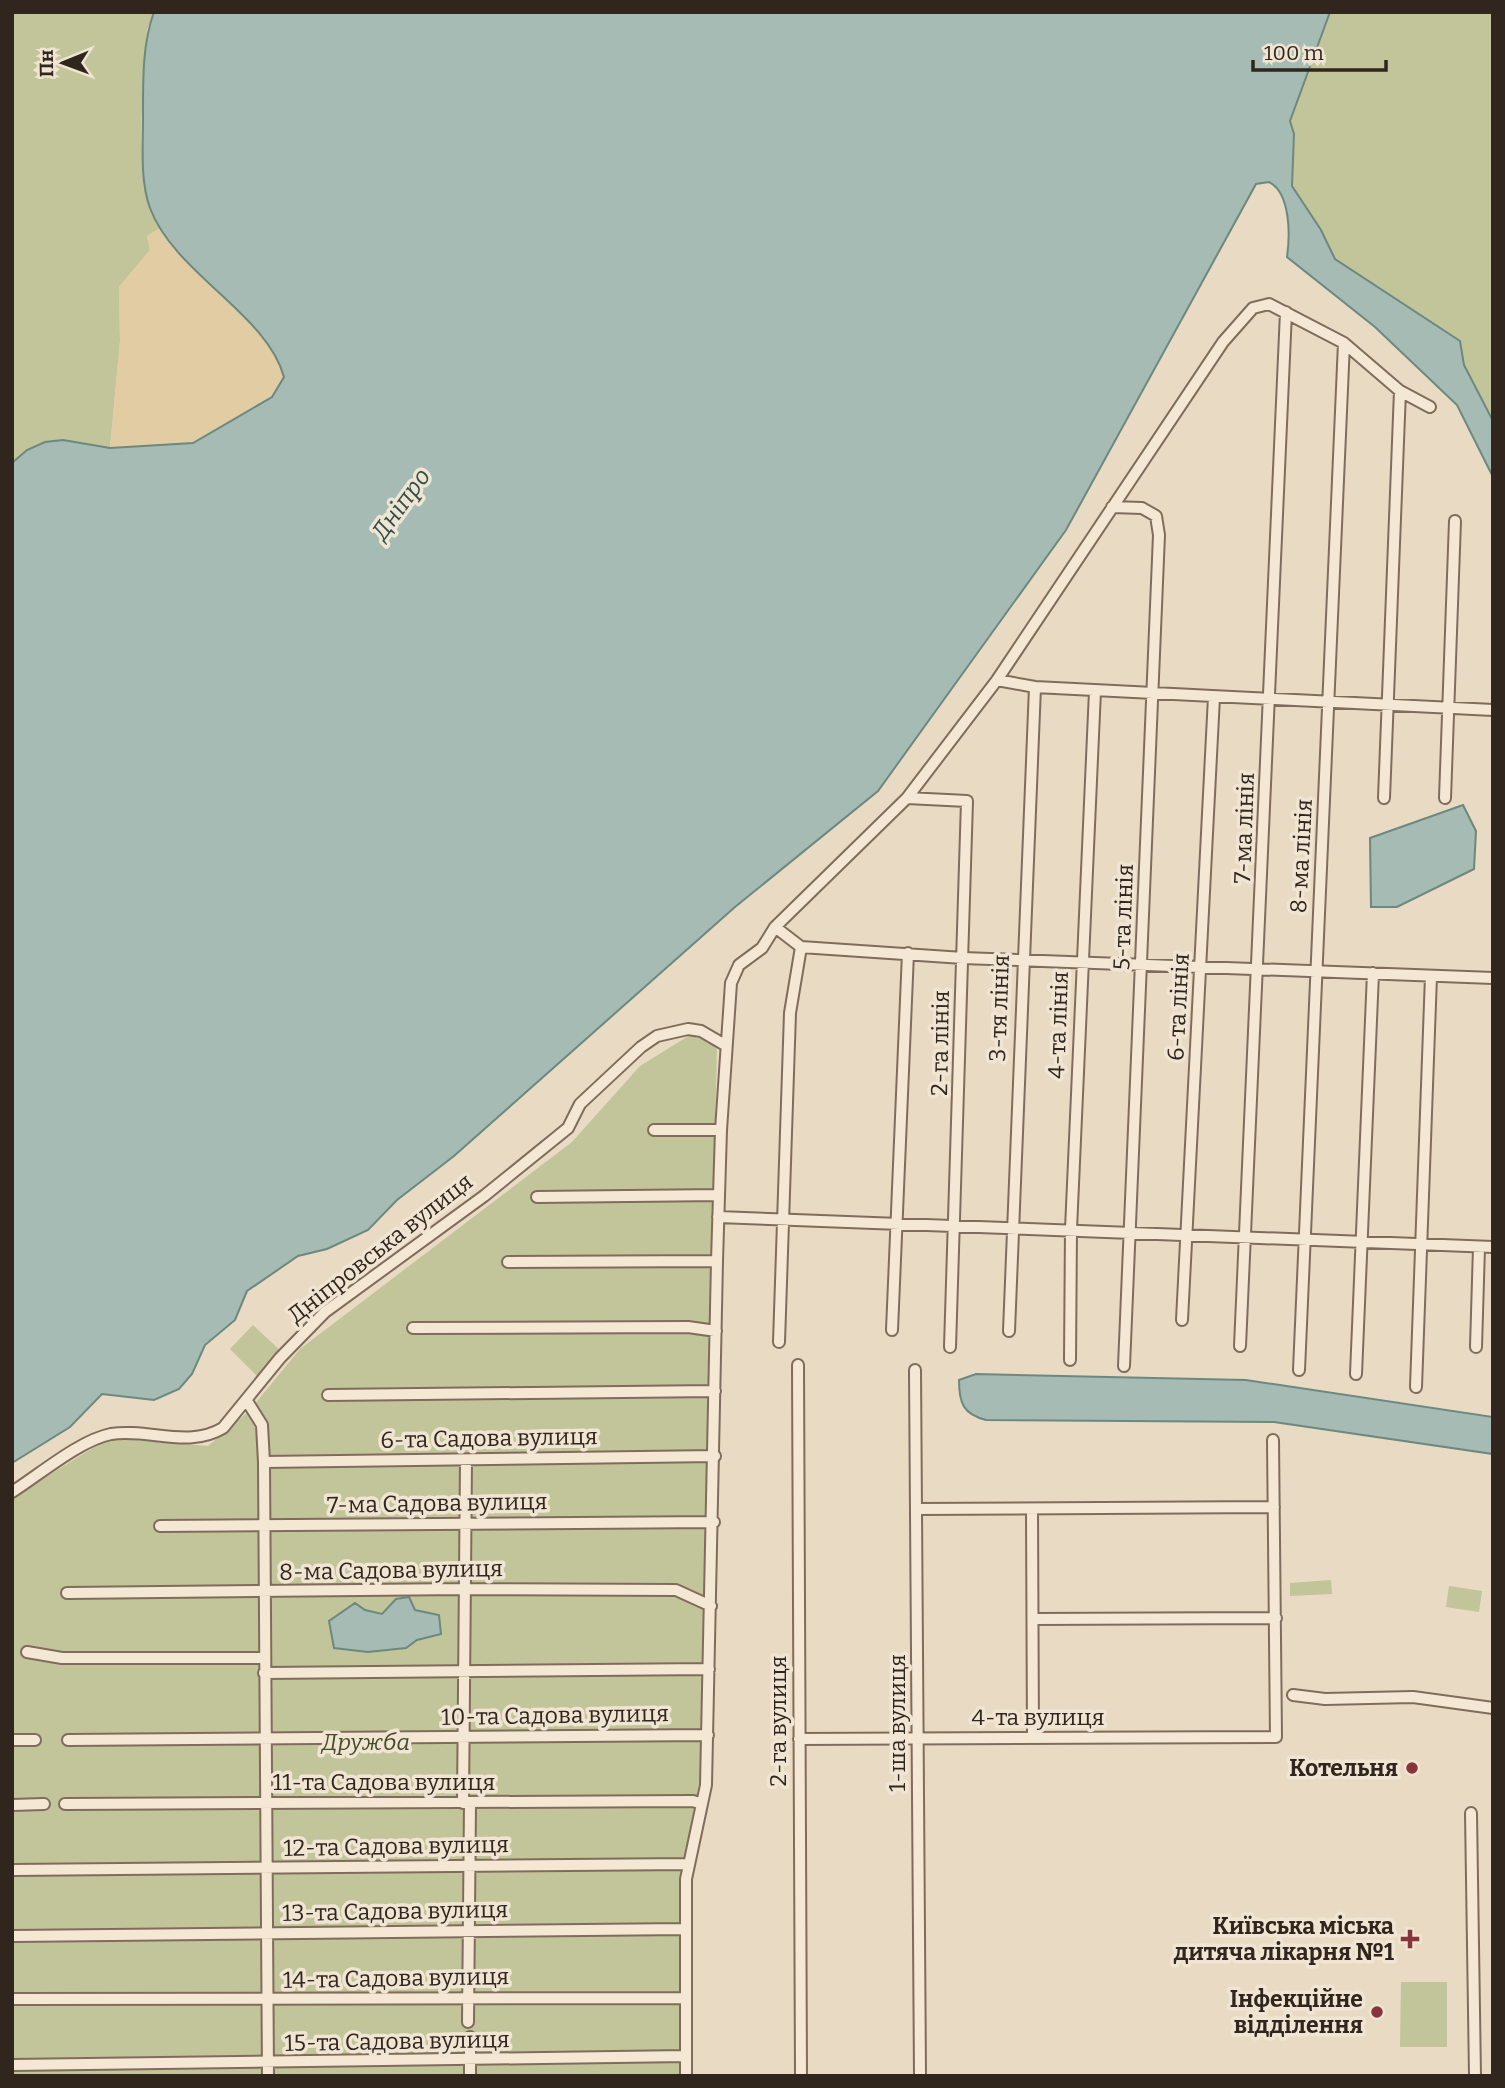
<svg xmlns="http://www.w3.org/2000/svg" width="1505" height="2088" font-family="Bitter,serif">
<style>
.green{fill:#c2c499}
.sand{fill:#e1cca3}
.water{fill:#a5bbb3;stroke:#6d887f;stroke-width:2}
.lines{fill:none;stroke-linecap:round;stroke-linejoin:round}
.street-casing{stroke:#806c5c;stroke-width:14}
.street{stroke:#f4e8d5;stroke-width:10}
.poi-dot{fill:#87343a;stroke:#f0e5d2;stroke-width:2.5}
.labels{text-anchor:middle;stroke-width:7;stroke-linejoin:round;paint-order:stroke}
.street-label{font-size:23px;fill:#31261e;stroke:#f0e5d2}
.park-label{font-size:23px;font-style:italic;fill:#454b27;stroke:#f0e5d2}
.poi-label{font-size:23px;font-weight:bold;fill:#31261e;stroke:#f0e5d2;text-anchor:end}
.water-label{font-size:24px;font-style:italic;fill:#2f4f4b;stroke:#f0e5d2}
</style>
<rect width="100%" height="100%" fill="#e8dac3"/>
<path class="green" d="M12,12H154L147,30C144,94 131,168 160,228L147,236L150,250L119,287L120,341L110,448C68,440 47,433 12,463Z
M1330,12H1493V421L1464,365L1460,341L1335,259L1321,230L1292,186L1290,121Z
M690,1035L717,1045L700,1778L680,1880V2076H12V1498L109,1438L208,1446L249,1411L300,1349L572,1142L640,1066Z
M253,1325L282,1352L259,1378L230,1349Z
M1331,1580L1332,1594L1290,1596V1583Z
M1449,1586L1482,1591L1479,1612L1446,1607Z
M1401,1982H1447V2047H1400Z"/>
<path class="sand" d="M160,228C192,277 269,324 284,377L272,397L193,443L110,448L120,341L119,287L150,250L147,236Z"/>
<path class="water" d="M154,12H1330L1290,121L1294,134L1292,186L1321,230L1335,259L1460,341L1464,365L1493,421V477L1457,405L1375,327L1287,257C1290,236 1291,193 1269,182L1256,184L1066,530L878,791L735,907L454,1156L397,1200L368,1230L327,1249L298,1256L247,1291L235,1320L205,1345L192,1374L179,1389L154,1400L102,1394L70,1427L12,1463V463L27,450L45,442L63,440L110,448L193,443L272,397L284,377C267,314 174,273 150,208C140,181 143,146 143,118C143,84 142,44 154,12Z
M1463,805L1476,831L1474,869L1397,907H1371L1370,838Z
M976,1374L1246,1380L1493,1417V1454L1274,1422L986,1420C963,1414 959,1403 959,1380Z
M409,1597L415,1610L439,1615L441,1634L417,1640L406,1648L368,1652L334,1648L329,1621L355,1603L365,1610L382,1614L396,1599Z"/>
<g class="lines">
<g class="street-casing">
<path id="street" d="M1112,507L1142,508L1156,516L1159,535L1124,1366
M997,680L1035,687L1493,710
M907,798L967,801L950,1347
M1384,798L1400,391
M1445,798L1455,521
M775,927L801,947L963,958L1493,978
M654,1130H721
M537,1197L719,1195
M718,1217L1493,1247
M508,1262L717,1261
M1182,1320L1214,697
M413,1328L688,1327L716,1331
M892,1330L908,953
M1009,1331L1035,687
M779,1342L790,1013L801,947
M1240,1346L1286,312
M1476,1347L1479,1247
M1070,1360L1071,1229L1095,691
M798,1365L801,2076
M915,1370L920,2076
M1299,1370L1344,343
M1356,1374L1373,973
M1416,1387L1431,976
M328,1395L715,1391
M247,1401L262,1425L264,1462L268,2076
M466,1460L463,1803H470L468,2022
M264,1462L715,1456
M12,1492C39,1475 80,1440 111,1434C149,1428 188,1449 223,1428L280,1358L325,1312L484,1196L568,1128L580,1104L641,1047L657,1036L688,1029L701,1031L725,1045
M917,1509L1274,1507
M1032,1509L1033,1738
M160,1526L714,1522
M67,1593L465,1589L676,1590L711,1606
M1033,1619L1276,1618
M27,1652L62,1658H264
M264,1673L709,1669
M1293,1695L1325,1699L1413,1697L1493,1708
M799,1739L1276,1737L1273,1440
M12,1740H35
M68,1740L708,1735
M65,1804L693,1801L702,1804
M12,1805L44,1804
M1471,1813L1475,2076
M12,1870L689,1864
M12,1936L685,1929
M12,1999L685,1998
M470,2037V2076
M12,2065L686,2056
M686,2076V1879L706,1785L717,1261L721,1130L731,983L739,965L762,948L775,927L907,798L997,680L1223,342L1253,308L1269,304L1344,343L1400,391L1430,407"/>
</g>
<use href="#street" class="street"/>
</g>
<g class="poi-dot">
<circle cx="1412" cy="1768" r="7"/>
<path d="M1406.5 1928.5h7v7h7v7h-7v7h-7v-7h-7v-7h7z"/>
<circle cx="1377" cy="2012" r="7"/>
</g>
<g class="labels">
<g class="street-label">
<text transform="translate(1244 828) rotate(-88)" y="8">7-ма лінія</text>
<text transform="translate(1301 856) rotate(-87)" y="8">8-ма лінія</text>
<text transform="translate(1123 917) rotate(-88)" y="8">5-та лінія</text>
<text transform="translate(1178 1007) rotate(-87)" y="8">6-та лінія</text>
<text transform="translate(999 1008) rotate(-88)" y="8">3-тя лінія</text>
<text transform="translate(1058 1025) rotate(-88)" y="8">4-та лінія</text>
<text transform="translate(940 1043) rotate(-89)" y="8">2-га лінія</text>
<text transform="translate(380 1248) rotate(-38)" y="8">Дніпровська вулиця</text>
<text transform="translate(489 1438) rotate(-1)" y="8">6-та Садова вулиця</text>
<text transform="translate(437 1503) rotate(-1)" y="8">7-ма Садова вулиця</text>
<text transform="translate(391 1570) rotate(-1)" y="8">8-ма Садова вулиця</text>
<text transform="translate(555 1715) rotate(-1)" y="8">10-та Садова вулиця</text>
<text x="1038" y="1725">4-та вулиця</text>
<text transform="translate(778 1721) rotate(-90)" y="8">2-га вулиця</text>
<text transform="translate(897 1723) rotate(-90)" y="8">1-ша вулиця</text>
<text x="384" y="1790">11-та Садова вулиця</text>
<text transform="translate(396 1846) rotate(-1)" y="8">12-та Садова вулиця</text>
<text transform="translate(395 1911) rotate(-1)" y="8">13-та Садова вулиця</text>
<text transform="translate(396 1978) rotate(-1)" y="8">14-та Садова вулиця</text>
<text transform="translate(397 2041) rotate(-1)" y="8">15-та Садова вулиця</text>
</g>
<g class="park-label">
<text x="366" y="1750">Дружба</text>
</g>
<g class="poi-label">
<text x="1398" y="1776">Котельня</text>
<text x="1394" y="1934">Київська міська<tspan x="1394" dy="26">дитяча лікарня №1</tspan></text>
<text x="1363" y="2007">Інфекційне<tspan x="1363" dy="26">відділення</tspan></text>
</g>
<g class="water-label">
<text transform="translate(401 504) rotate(-54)" y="8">Дніпро</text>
</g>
</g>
<rect width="1505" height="2088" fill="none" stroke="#31261e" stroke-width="28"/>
<g transform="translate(63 63) rotate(269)" stroke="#f0e5d2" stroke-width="5" paint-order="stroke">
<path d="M0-5L12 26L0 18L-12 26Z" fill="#31261e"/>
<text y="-10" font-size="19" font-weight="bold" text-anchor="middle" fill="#31261e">Пн</text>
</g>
<path d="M1253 60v10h133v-10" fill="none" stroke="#31261e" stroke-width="3.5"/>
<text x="1264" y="60" font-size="21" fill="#31261e" stroke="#f0e5d2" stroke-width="5" paint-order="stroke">100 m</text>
</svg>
